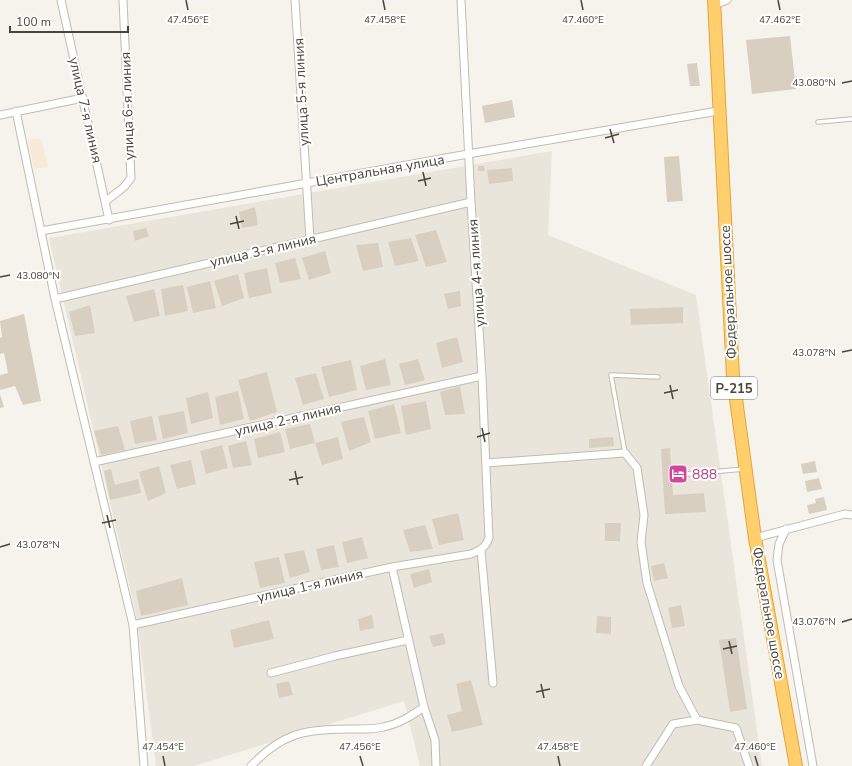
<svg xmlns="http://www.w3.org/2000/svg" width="852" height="766" font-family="'Nunito Sans',sans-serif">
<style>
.residential{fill:#eae5da}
.commercial{fill:#f7ead8}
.building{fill:#d8cfc1}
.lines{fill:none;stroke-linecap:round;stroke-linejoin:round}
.lane-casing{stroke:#c2bbae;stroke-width:5.5}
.street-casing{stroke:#c2bbae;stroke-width:9}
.highway-casing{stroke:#e0a43c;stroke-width:14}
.lane{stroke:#fff;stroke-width:3.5}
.street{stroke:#fff;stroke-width:7}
.highway{stroke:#ffcf6e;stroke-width:12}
.ticks{fill:none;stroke:#4b4439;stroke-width:1.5}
.labels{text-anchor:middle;stroke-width:4;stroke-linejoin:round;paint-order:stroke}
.shield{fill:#fff;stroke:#817c74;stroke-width:1}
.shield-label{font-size:13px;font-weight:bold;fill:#4b4439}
.street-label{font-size:14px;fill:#4b4439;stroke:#fff}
.hotel-label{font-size:14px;fill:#b23c85;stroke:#fff;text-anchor:start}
.ticks-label{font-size:10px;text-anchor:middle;fill:#4b4439;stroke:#fff;stroke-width:4;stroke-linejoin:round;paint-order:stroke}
</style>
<rect width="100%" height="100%" fill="#f6f3ec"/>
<path class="residential" d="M552,151L548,235L696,295L762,766H420L404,701L194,766H156L136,615L49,238Z"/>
<path class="commercial" d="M41,138L48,167L34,169L28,140Z"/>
<path class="building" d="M790,36L796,89L752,94L746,40Z
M697,63L700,86H690L687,64Z
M512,100L515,117L485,123L482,106Z
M679,156L683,201L667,202L664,157Z
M478,166H484L485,171H478Z
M512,168L513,181L489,184L487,170Z
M255,207L258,225L242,228L239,212Z
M146,228L149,236L135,241L133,231Z
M436,230L447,262L426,267L415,235Z
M411,238L419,261L395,266L388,242Z
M378,243L383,267L363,271L356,245Z
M325,251L331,273L309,280L302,258Z
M295,258L301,279L280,283L275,263Z
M267,268L272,293L249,298L244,273Z
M238,274L244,298L222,306L214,281Z
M210,281L216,308L193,313L187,287Z
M183,285L188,311L165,316L161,289Z
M154,289L160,316L134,322L126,296Z
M460,291L461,306L448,309L444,294Z
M90,305L95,333L75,336L69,312Z
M683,307V323L631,325L630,309Z
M24,314L41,401L23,405L15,386L0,390V375L8,373L4,353L0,354V338L2,337L0,321Z
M457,337L463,362L442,368L436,343Z
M385,359L391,385L366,390L360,366Z
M418,359L425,380L405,385L399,364Z
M351,360L357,390L329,397L321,367Z
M267,372L277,412L250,421L238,380Z
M316,373L324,399L303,405L295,378Z
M460,386L465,414L445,415L440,392Z
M238,391L244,419L220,425L215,397Z
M208,392L213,418L191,424L186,398Z
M0,394L4,407L0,408Z
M426,401L431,429L406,435L401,406Z
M394,404L401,433L375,439L368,411Z
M184,411L188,433L163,439L158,416Z
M152,416L157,440L135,444L130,421Z
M364,417L371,442L349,451L341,422Z
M310,424L315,443L290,449L285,429Z
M118,426L125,450L101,455L94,431Z
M280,432L285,452L258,458L254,439Z
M338,437L343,459L322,465L315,443Z
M613,437L614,446L589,448V439Z
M246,441L252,465L233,468L228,446Z
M222,445L228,468L206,474L200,451Z
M670,448L673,495L704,493L706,512L665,514L661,449Z
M191,460L196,484L177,489L170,465Z
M815,461L817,472L803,474L801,464Z
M159,466L166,493L148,501L139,472Z
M111,469L115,485L138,479L141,493L110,500L104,471Z
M819,478L822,489L807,492L805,481Z
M824,497L827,510L809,514L807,505L816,503L815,499Z
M458,513L464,540L439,545L432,519Z
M605,523H621L620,541H605Z
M425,525L433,549L410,552L403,530Z
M362,537L368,558L347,563L342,542Z
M334,545L339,567L321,570L316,549Z
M304,550L310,572L290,578L284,554Z
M279,557L285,583L260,588L254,562Z
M664,563L668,578L654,581L651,566Z
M429,569L432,582L414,588L410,574Z
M182,578L188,605L141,616L136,591Z
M681,605L685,626L672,628L668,608Z
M372,615L374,628L360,631L358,619Z
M597,616L611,617V634L596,633Z
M269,620L274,639L234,648L230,630Z
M443,633L446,644L433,647L429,636Z
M736,638L747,709L730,712L719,640Z
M471,680L483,725L452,732L447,715L462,711L456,684Z
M289,681L293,695L279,698L276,684Z"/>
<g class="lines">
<g class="lane-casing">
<path id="lane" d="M818,122L852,119
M625,453L611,375L658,377
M688,474L744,469"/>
</g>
<g class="street-casing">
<path id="street" d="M61,0L109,220
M295,0L310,239
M714,5L727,0
M16,111L55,299L133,625L144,766
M0,115L83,98
M106,201L124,187L131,178L123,0
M41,231L468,154L718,111
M55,299L471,202
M94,462L482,376
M486,463L625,453L637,468L644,515L641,542L647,583L679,686L697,720
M786,529L779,544L777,560L813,766
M755,538L845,514L852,515
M481,550L493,683
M392,567L424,707L435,740L436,766
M133,625L392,567L471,554C481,550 485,548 489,538L482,376L471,202L461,0
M271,673L335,656L408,640
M251,766C281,734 304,729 347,729C359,729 372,730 383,727C399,724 411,716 424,707
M646,766L673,724L697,720L736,728L749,766"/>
</g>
<g class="highway-casing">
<path id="highway" d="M714,0L733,377L755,538L796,766"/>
</g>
<use href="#lane" class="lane"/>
<use href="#street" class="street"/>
<use href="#highway" class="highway"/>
</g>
<path class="ticks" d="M186,0L188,10M383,0L385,10M581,0L583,10M778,0L780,10M842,83L852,81M610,129L614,143M605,138L619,134M423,172L426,186M418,181L431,178M236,216L239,229M230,224L244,221M0,277L10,275M842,352L852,350M670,385L673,399M664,393L678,390M482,428L485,442M477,437L490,433M295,471L298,485M289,480L303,477M107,515L110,528M102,523L116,520M0,547L10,544M842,622L852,619M729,641L732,654M723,649L737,646M541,684L544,698M536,692L550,689M163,756L165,766M360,756L363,766M558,756L560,766M755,756L758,766"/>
<defs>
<g id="hotel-square" transform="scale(1)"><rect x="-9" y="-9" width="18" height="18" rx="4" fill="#d1479c" stroke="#fff"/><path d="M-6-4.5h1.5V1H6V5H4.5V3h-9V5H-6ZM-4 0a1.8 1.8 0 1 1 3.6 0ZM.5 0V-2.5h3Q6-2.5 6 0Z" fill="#fff"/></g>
</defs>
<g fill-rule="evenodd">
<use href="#hotel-square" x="678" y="474"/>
</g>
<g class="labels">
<rect class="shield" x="711" y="377" width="46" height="22" rx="3"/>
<g class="shield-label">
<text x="734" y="393">Р-215</text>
</g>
<g class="street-label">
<text transform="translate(301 92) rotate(-93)" y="5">улица 5-я линия</text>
<text transform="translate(127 106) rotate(-92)" y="5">улица 6-я линия</text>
<text transform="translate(86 110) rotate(77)" y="5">улица 7-я линия</text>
<text transform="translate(380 170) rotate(-10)" y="5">Центральная улица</text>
<text transform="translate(263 250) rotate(-13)" y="5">улица 3-я линия</text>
<text transform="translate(476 273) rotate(-94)" y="5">улица 4-я линия</text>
<text transform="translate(728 292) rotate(-93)" y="5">Федеральное шоссе</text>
<text transform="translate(288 419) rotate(-13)" y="5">улица 2-я линия</text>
<text transform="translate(310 585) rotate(-13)" y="5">улица 1-я линия</text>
<text transform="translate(769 613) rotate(80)" y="5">Федеральное шоссе</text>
</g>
<g class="hotel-label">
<text x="692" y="479">888</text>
</g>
</g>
<g class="ticks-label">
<text x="188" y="23">47.456°E</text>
<text x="385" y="23">47.458°E</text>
<text x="583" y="23">47.460°E</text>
<text x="780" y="23">47.462°E</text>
<text x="814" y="86">43.080°N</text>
<text x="38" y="279">43.080°N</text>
<text x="814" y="356">43.078°N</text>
<text x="38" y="548">43.078°N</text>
<text x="814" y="625">43.076°N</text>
<text x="163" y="750">47.454°E</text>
<text x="360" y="750">47.456°E</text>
<text x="558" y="750">47.458°E</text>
<text x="755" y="750">47.460°E</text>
</g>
<path d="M10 26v6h118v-6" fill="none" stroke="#4b4439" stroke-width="2"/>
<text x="16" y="26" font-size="12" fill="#4b4439" stroke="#ffffff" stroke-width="3" paint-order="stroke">100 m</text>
</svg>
